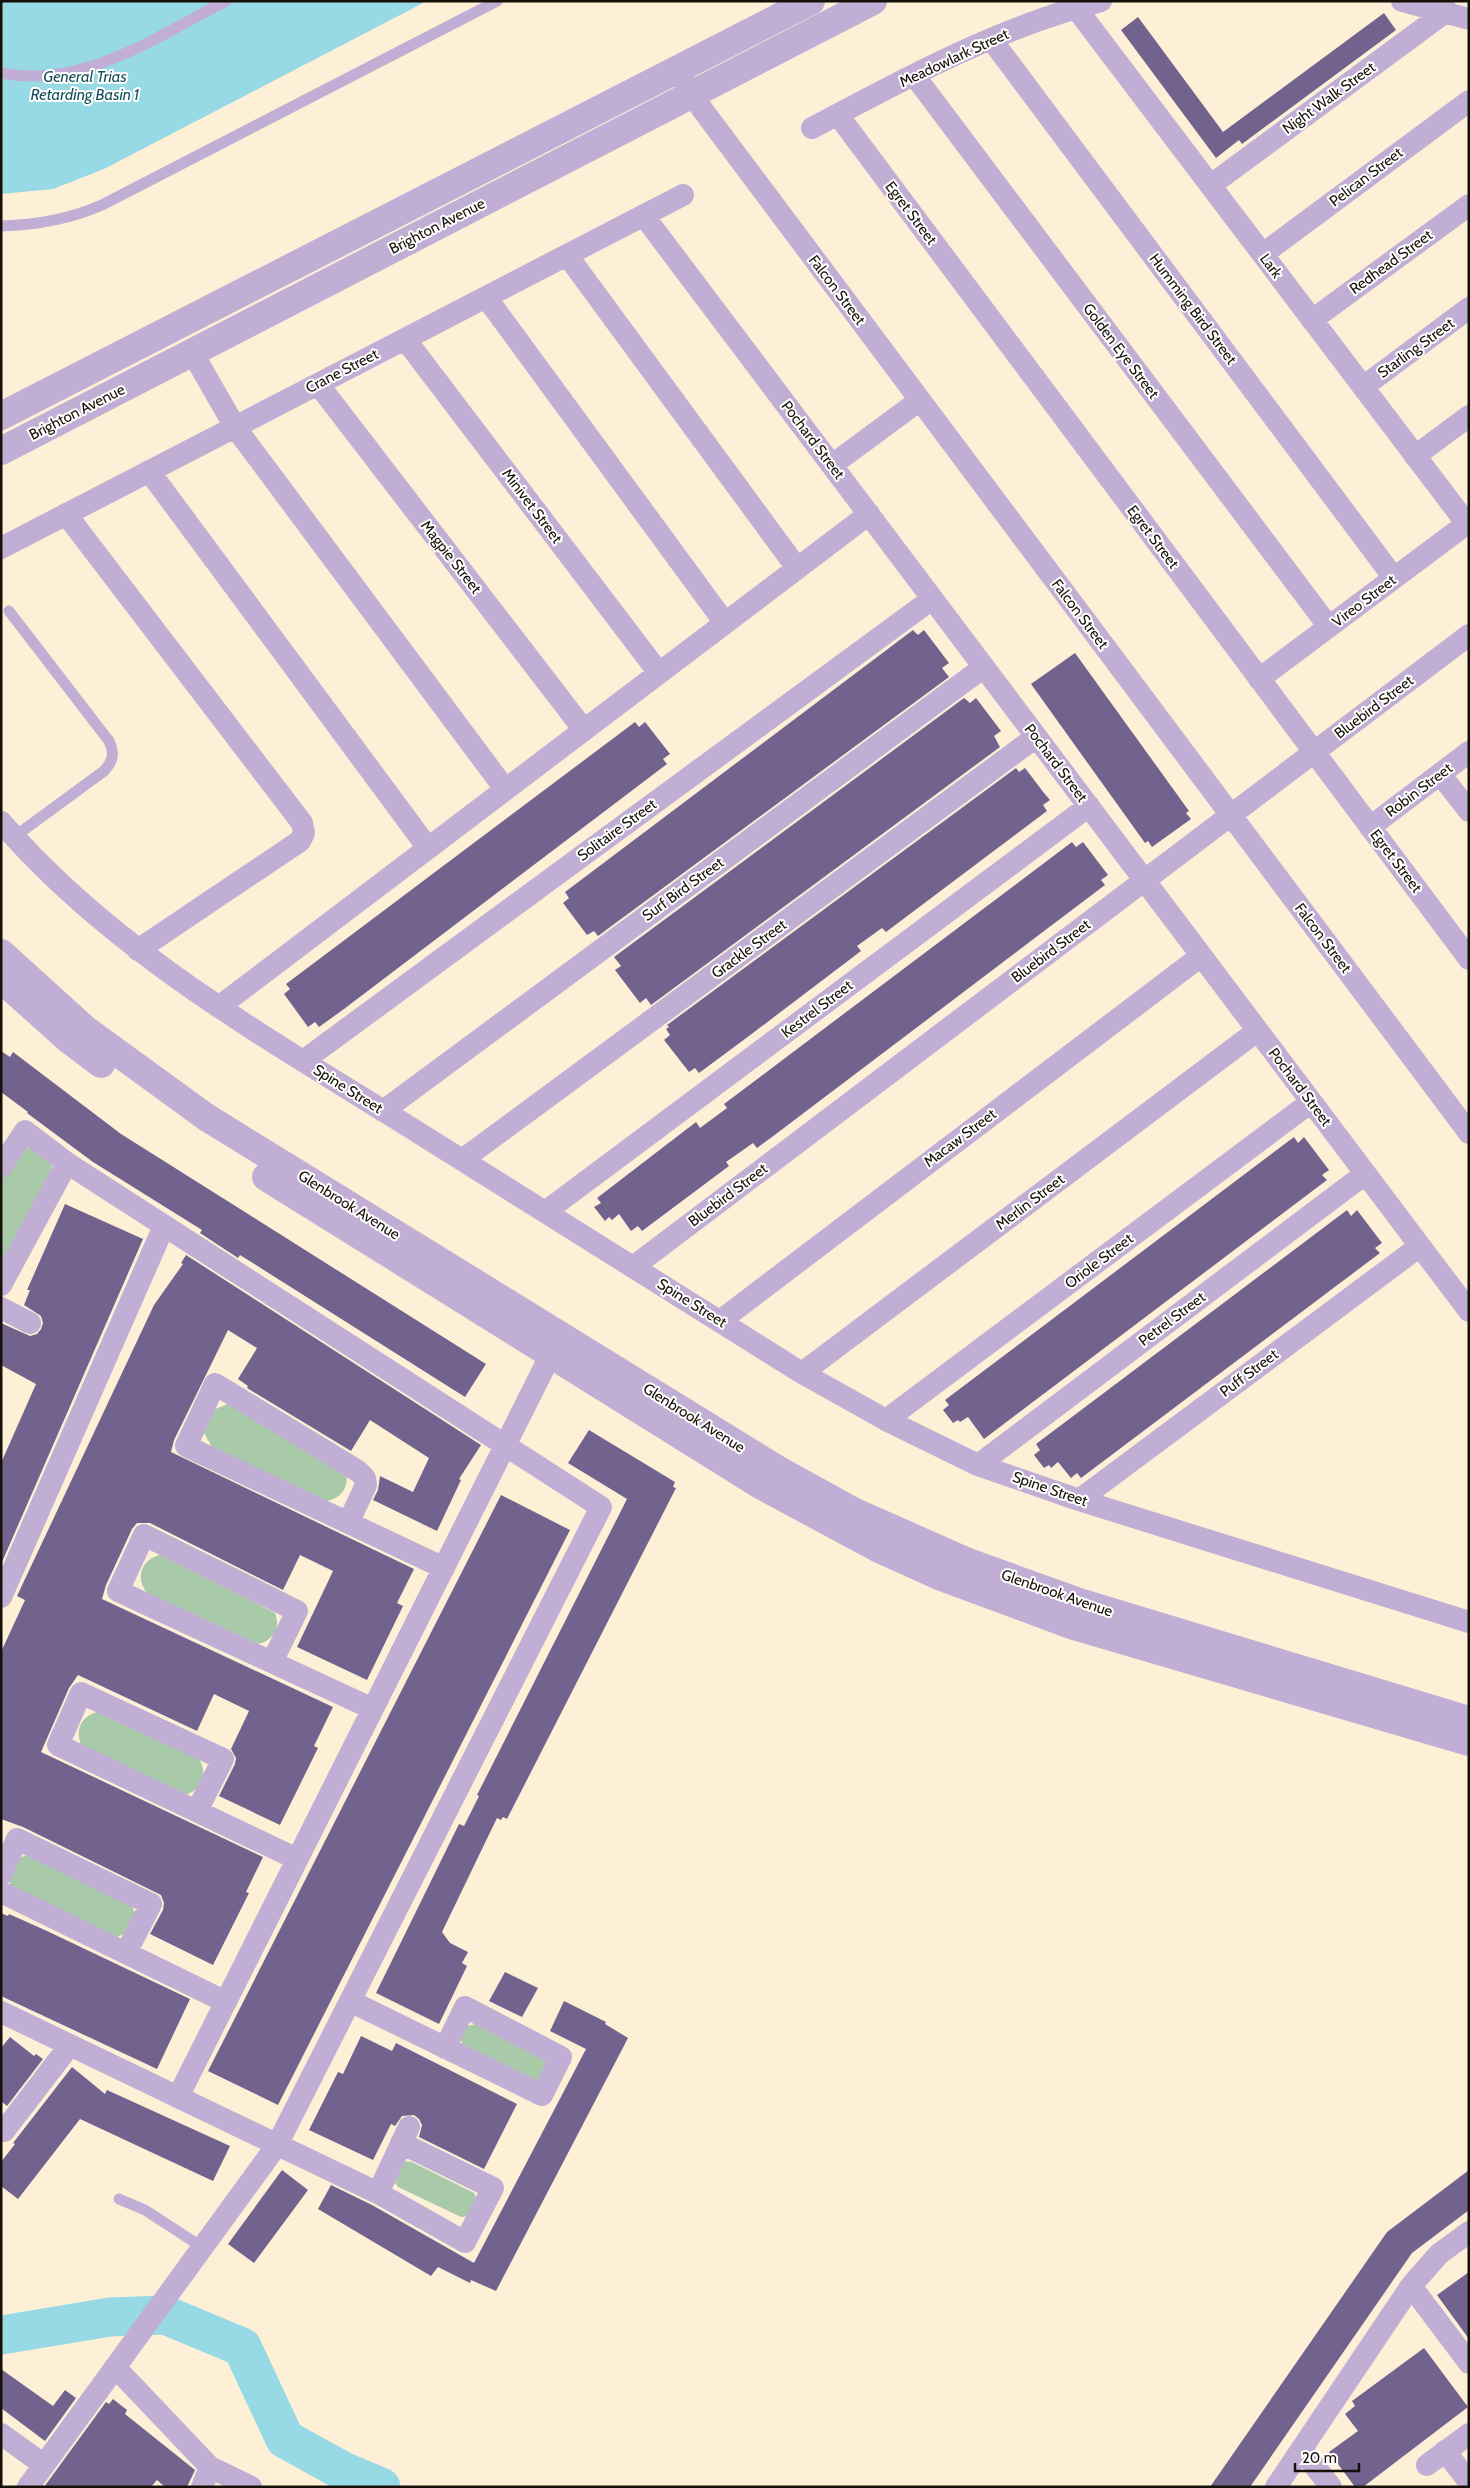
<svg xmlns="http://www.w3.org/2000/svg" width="1470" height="2488" font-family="Cabin,sans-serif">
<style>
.green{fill:#a8caa9}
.water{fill:#97d9e5}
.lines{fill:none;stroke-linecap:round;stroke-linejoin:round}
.river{stroke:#97d9e5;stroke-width:39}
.building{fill:#72638e}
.service{stroke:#c1aed4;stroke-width:11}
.minor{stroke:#c1aed4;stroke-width:22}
.tertiary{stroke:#c1aed4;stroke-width:28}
.labels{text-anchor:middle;stroke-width:4;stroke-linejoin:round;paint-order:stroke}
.street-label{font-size:15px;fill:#161108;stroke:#fff}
.water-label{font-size:16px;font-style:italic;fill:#175059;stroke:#fff}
</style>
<rect width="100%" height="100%" fill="#fef0d6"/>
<path class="green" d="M28,1147L51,1160L52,1167L1,1270V1176Z
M228,1404L347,1476C347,1489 341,1498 327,1501L212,1447L204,1433L213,1410Z
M159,1555L166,1556L275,1613C281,1628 274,1640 258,1644L148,1594C135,1579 140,1561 159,1555Z
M97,1712L198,1758C209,1772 202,1790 185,1795L81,1745C75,1729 81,1717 97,1712Z
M28,1855L132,1906L135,1913L128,1932L115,1938L12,1888L9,1881L21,1857Z
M476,2024L545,2060L547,2064L538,2079L534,2081L463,2046L460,2037L467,2026Z
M403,2161L412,2162L474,2193L476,2197L470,2216L461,2217L398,2187L395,2183Z"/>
<path class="water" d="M1,1H427L104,169L53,189L1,194Z"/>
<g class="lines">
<path class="river" d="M1,2335L110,2317L165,2315L242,2347L285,2439L345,2472L381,2487"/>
</g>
<path class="building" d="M1384,13L1396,30L1242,144L1239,140L1216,158L1121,30L1138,17L1223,132Z
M913,630L918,635L924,630L949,663L942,668L949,677L598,936L594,931L587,935L563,903L569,898L565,892Z
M1075,653L1189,811L1186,813L1191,819L1152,847L1148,841L1145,843L1031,684Z
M964,698L970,703L976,698L1001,731L994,736L1000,747L651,1005L646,998L640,1003L615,970L621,966L614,957Z
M635,722L639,727L645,722L670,754L663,759L667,764L344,1009L319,1027L315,1022L308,1027L284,994L290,989L286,984Z
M1016,768L1019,772L1025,768L1044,793L1050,800L1043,805L1047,811L886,932L882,928L857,946L861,951L749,1036L699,1073L695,1068L689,1072L664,1040L670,1035L666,1029L669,1027L667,1025Z
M1072,842L1076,847L1083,842L1108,875L1101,880L1105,885L776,1134L757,1148L753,1143L726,1162L729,1166L642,1231L638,1226L631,1231L619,1214L612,1220L609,1217L605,1221L594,1207L601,1203L597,1198L696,1122L700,1128L727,1108L724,1104Z
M1,1051L10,1057L13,1052L121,1134L486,1364L465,1397L240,1255L238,1258L200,1233L202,1230L93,1162L27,1113L28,1112L1,1092Z
M1294,1137L1298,1143L1304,1137L1329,1170L1322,1175L1327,1180L984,1439L968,1417L960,1422L958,1420L953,1423L943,1410L949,1405L945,1400Z
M65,1204L143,1239L2,1562L1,1463L36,1384L1,1365V1323L30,1336L37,1334L41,1329L43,1323L41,1316L24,1305L30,1290H27Z
M1347,1210L1351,1216L1357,1210L1382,1243L1375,1248L1380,1253L1081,1478L1077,1473L1071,1478L1058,1462L1051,1468L1049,1465L1044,1468L1034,1455L1040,1450L1036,1444Z
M186,1255L481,1445L459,1479L461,1480L437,1531L373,1500L378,1490L380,1476L413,1492L429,1458L370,1420L351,1451L247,1388L248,1386L238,1379L257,1348L228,1330L174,1440L171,1452L414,1569L397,1603L403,1606L367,1680L297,1647L333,1571L300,1555L283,1590L150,1523H137L132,1529L106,1585L102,1599L333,1707L314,1746L318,1748L280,1825L219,1796L235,1764L236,1758L231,1749L249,1711L214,1694L197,1731L78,1675L69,1688L41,1752L263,1857L246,1892L249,1893L213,1965L150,1934L163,1910L164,1903L161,1895L23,1827L1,1819V1652L25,1600L17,1596L154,1305L183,1264L181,1263Z
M589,1430L675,1482L673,1487L676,1488L507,1819L503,1817L501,1820L497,1818L442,1932L450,1943L468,1952L462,1963L467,1966L439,2024L376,1993L459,1824L464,1826L479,1796L477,1795L627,1499L568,1463Z
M501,1495L570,1530L278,2105L208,2071Z
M1,1913L8,1916L9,1914L47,1931L190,1999L157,2069L1,1996Z
M505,1972L538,1988L522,2017L489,2001Z
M564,2001L606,2022L605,2024L628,2038L496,2291L471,2280L470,2283L438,2267L431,2276L318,2209L331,2185L372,2205L474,2263L586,2049L550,2031Z
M361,2036L392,2051L396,2043L517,2104L484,2169L419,2137L422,2125L419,2119L414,2115L402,2116L395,2126L391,2124L373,2160L309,2130L338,2072L343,2074Z
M10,2037L34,2056L36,2054L43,2059L7,2106L1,2101V2048Z
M72,2067L105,2094L107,2090L230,2146L213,2181L80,2119L18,2199L1,2186V2162L15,2144L13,2143Z
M282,2170L308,2190L254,2263L228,2244Z
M1469,2170V2210L1412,2253L1250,2487H1210L1387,2232Z
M1469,2272V2339L1437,2295Z
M1424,2348L1468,2407L1363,2487H1355L1329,2452L1358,2431L1345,2414L1355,2406L1352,2401Z
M1,2369L53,2406L65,2390L76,2398L45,2441L1,2408Z
M113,2399L127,2410L125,2414L195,2470L187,2487H165L157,2480L151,2487H44L106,2402L109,2404Z"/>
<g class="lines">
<path class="service" d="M1,73C83,89 156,37 226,1
M1,226C36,225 70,219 102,205L497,1
M9,611L109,741C115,754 113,761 104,771L14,837
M119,2199L145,2210L202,2247"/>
<path class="minor" d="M1402,1L1469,19
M1076,8L1467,524
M991,39L1394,578
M914,75L1329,627
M683,80L702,109L1469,1133
M838,115L1469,959
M812,128C904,79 999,27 1101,1
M1211,185L1447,11
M644,216L1469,1311
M1263,254L1469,101
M567,255L797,568
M486,297L725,623
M1312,320L1469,205
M405,339L659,673
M192,352L235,427L505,789
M318,384L584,730
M1363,387L1469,308
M1415,456L1469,416
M832,465L920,400
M149,471L428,848
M66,514L302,823L304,833L300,841L138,950
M1,548L683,195
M1259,679L1469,522
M1440,774L1469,811
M1,822C107,945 250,1028 387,1113C525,1200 664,1286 802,1373L886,1420L978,1465L1079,1500L1469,1622
M1370,827L1469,752
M220,1006L869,514
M303,1061L932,599
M383,1111L984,667
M462,1160L1036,737
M1,1167L25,1131L67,1163L601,1507L277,2145L28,2487
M545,1212L1089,806
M633,1267L1469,635
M1,1285L67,1163
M1,1308L30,1323
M720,1321L1201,956
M802,1373L1257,1031
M886,1420L1311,1102
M978,1465L1365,1174
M1079,1500L1420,1246
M349,1521L366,1485L365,1478L358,1471L215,1384L186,1446L444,1568
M1,1597L164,1226
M272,1662L297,1611L144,1535L118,1591L373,1709
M197,1811L223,1759L81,1693L58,1745L297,1859
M1,1875L17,1839L151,1904L126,1953
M1,1892L226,2002
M350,2001L542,2095L561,2057L465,2007L445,2048
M1,2012L378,2193L465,2242L493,2188L401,2143
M178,2097L551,1354
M4,2131L70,2045
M378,2193L409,2127
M1411,2286L1469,2363
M115,2367L210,2467L251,2487
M1,2434L44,2465
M1302,2450L1331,2487
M1445,2451L1469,2482
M1427,2465L1469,2434
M202,2487L210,2467
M1276,2487L1411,2286L1439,2254L1469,2232"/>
<path class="tertiary" d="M1,416L811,1
M1,451L873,1
M1,953L85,1029L206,1117L777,1469L853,1511L968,1562L1082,1603L1469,1720
M1,979L68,1039L101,1064
M266,1177L762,1486L879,1549L939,1576L1074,1626L1469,1742"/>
</g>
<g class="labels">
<g class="street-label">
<text transform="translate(954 58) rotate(-25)" y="5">Meadowlark Street</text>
<text transform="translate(1329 98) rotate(-36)" y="5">Night Walk Street</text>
<text transform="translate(1366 177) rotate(-37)" y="5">Pelican Street</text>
<text transform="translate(911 213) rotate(53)" y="5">Egret Street</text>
<text transform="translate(437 226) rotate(-27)" y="5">Brighton Avenue</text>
<text transform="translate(1391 262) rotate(-36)" y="5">Redhead Street</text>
<text transform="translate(1271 266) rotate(53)" y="5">Lark</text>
<text transform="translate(837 290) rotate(53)" y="5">Falcon Street</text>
<text transform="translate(1193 309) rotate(53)" y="5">Humming Bird Street</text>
<text transform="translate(1416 348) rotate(-36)" y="5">Starling Street</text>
<text transform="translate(1121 351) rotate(53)" y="5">Golden Eye Street</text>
<text transform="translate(342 371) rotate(-27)" y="5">Crane Street</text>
<text transform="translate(77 412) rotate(-27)" y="5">Brighton Avenue</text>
<text transform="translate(813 440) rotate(53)" y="5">Pochard Street</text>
<text transform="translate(532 506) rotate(53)" y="5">Minivet Street</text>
<text transform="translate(1153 537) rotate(53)" y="5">Egret Street</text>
<text transform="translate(451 557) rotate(52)" y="5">Magpie Street</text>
<text transform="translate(1364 601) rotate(-37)" y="5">Vireo Street</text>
<text transform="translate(1080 614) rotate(53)" y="5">Falcon Street</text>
<text transform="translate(1374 707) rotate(-37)" y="5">Bluebird Street</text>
<text transform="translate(1056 763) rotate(53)" y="5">Pochard Street</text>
<text transform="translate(1419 790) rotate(-37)" y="5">Robin Street</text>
<text transform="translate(617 830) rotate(-36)" y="5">Solitaire Street</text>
<text transform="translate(1396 861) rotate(53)" y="5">Egret Street</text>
<text transform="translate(683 889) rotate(-36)" y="5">Surf Bird Street</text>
<text transform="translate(1323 938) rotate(53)" y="5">Falcon Street</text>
<text transform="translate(749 949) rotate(-36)" y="5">Grackle Street</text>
<text transform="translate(1051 951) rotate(-37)" y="5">Bluebird Street</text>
<text transform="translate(817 1009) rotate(-37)" y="5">Kestrel Street</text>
<text transform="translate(1300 1087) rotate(53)" y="5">Pochard Street</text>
<text transform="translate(348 1089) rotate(32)" y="5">Spine Street</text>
<text transform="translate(960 1138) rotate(-37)" y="5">Macaw Street</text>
<text transform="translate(728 1195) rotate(-37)" y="5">Bluebird Street</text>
<text transform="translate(1030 1202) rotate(-37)" y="5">Merlin Street</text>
<text transform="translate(349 1205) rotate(32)" y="5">Glenbrook Avenue</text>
<text transform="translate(1099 1261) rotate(-37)" y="5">Oriole Street</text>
<text transform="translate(692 1303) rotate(32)" y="5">Spine Street</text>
<text transform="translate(1172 1319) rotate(-37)" y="5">Petrel Street</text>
<text transform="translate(1249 1373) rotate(-37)" y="5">Puff Street</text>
<text transform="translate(694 1418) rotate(32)" y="5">Glenbrook Avenue</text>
<text transform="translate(1050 1489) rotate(19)" y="5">Spine Street</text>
<text transform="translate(1057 1593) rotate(19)" y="5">Glenbrook Avenue</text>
</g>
<g class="water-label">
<text x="85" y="82">General Trias<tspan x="85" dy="18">Retarding Basin 1</tspan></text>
</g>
</g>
<rect width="1470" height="2488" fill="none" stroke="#161108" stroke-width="5"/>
<path d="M1295 2463v8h64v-8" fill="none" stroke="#161108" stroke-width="2.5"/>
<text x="1302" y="2463" font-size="15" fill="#161108" stroke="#ffffff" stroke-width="4" paint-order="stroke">20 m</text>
</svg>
